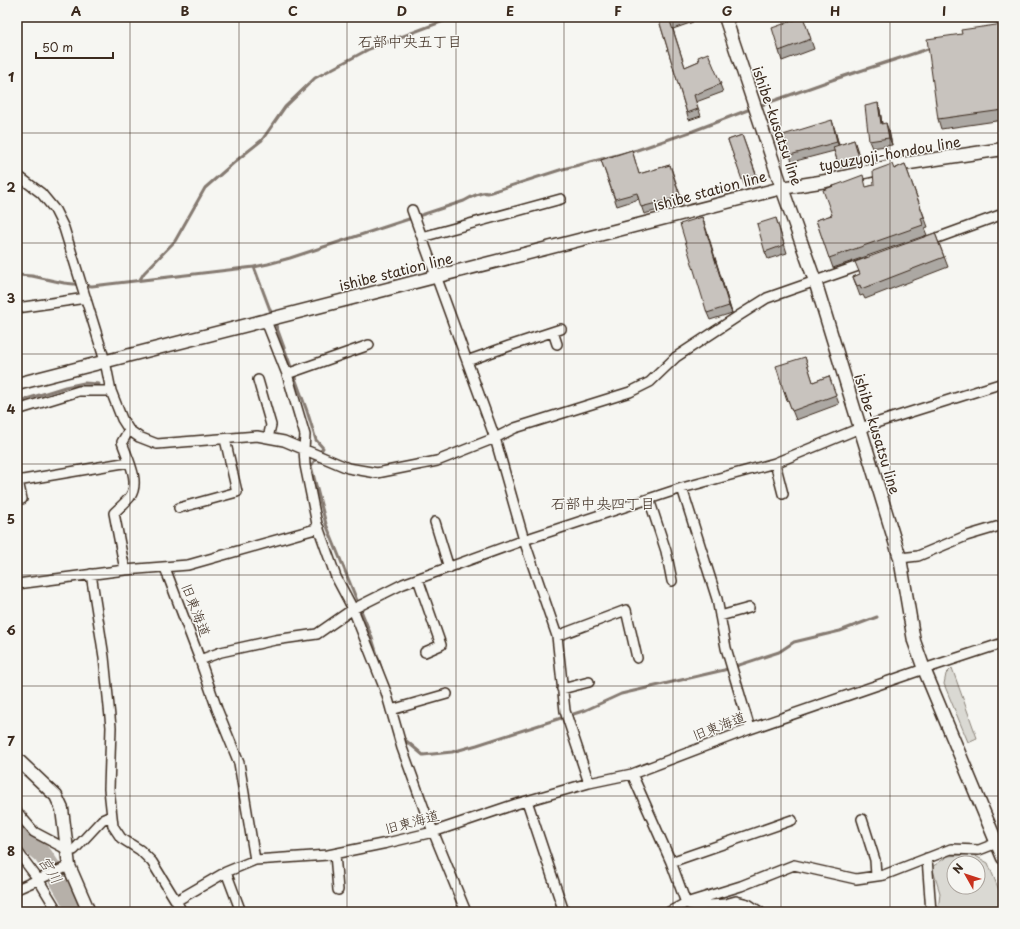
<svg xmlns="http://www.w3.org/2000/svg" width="1020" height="929" font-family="'Playpen Sans','Klee One',sans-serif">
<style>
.green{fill:#dad9d3;stroke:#8a8278;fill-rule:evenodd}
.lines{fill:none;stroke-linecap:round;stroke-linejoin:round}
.stream{stroke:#857a71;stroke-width:3}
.river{stroke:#b6b0a9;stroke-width:19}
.street-casing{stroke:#3b2a1e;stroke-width:12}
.secondary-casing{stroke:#3b2a1e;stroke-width:15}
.street{stroke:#f6f6f2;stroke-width:9}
.secondary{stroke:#f6f6f2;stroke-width:12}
.wall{fill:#aca8a3;stroke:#3b2a1e}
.shaded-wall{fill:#8c8885;stroke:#3b2a1e}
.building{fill:#c8c3be;stroke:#3b2a1e}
.grid{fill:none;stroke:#3b2a1e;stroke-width:1;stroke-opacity:0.55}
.labels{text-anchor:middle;stroke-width:3;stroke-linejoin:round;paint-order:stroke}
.street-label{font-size:14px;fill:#3b2a1e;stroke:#f6f6f2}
.neighbourhood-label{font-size:15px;fill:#3b2a1e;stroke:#f6f6f2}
.water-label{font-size:15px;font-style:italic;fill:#605248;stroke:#f6f6f2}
.neatline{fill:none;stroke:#3b2a1e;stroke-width:1.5}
.grid-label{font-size:13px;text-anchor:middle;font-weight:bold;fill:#3b2a1e}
</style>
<rect width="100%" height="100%" fill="#f6f6f2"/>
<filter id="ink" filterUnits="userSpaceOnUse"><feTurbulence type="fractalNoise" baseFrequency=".025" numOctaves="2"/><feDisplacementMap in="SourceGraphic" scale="8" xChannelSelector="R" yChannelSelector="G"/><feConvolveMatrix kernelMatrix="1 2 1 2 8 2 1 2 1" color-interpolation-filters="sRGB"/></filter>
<g filter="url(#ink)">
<path class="green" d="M952,668L977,738L968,742L944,684L946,674Z
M972,854L988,863L1003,900L1002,912H938L940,893L932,867L948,856ZM954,863H978V887H954Z"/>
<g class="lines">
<path class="stream" d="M759,106L832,80L931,48
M254,267L272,315
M17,275L32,276L64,283L92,286L254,267L268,264L290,258L464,201C471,197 481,191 488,193L563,169L637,150L693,131L753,108
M139,281L144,273L175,241L205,188L237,160L262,140L285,107L315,78L369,49L454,17
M274,320L307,411L316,440L323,448L311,466L326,524L371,635L383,674
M17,402L65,387L84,383L99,384
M403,737L404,739L423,755L452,752L477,745L586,710L621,694L724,670L779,652L794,642L840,631L877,617"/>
<path class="river" d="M17,833L43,855L53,870L77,912"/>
<g class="street-casing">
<path id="street" d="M17,175L41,193L55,210L64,228L105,361L111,391L122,419L129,430L139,437L157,444L257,436L284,441L348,468L377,473L437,461L495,438L515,428L630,392L650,382L676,357L740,315L767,298L867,263
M412,210L495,438L524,540L557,636L565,711L589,783
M422,237L561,199
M926,242L1003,214
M17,308L86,298
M266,321L287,374L305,435L304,449L305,465L317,524L336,577L353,609L386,692L402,748L426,814L466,912
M553,332L557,344
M467,361L509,346L561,329
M287,374L369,345
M258,380L271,425L268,438
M17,410L79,391H111
M775,463L783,494
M17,481L129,462
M18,481L22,499
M682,488L717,599L726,648L750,729
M649,499L666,551L672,581
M179,508L237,492L225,439
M435,522L449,568
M900,558L918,556L966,536L1003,525
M165,568L200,660L217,709L239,763L255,860
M125,570L114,513C119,508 125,503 130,497C141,481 127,458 122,442L129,430
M91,574L104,657L111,727L109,789L113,826L121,838L140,850L152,862L176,901L226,872L255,860L328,855L387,843L433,832L516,804L589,783L632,774L750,729L924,669L1003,643
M418,579L441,645L425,652
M17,584L125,570L188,565L319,528
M720,616L749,608
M557,636L626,610L637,658
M200,660L221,652L275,640L317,634L353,609L403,584L524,540L682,488L775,463L860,428L1003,383
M562,689L589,682
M391,710L447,694
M632,774L671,862L686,903
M527,801L564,912
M17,812L34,832L68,850H74L102,820L111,816
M862,819L875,860L876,876
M17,851L38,879L58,912
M335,854L338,890
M927,858L931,912
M671,862L792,820
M226,872L241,912
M17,889L69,866
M176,901L182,912
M687,904L695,906L725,904L736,901L748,904L760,912
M725,904L740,912
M669,912L686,903L741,886L794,865L856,879L884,875L951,849L979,850L997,843"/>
</g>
<g class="secondary-casing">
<path id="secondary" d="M725,17L782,188L815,281L900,558L914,641L924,669L1003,858
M17,384L782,188L826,181L896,165L1003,149
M17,759L56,796L62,809L69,866L89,912"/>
</g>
<use href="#street" class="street"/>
<use href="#secondary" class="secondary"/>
</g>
<path class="wall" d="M658,17H692L693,22L673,29L685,67L699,61L708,53L723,92L696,102L701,116L689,120Z
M803,17L814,49L782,61L779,51Z
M1003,24V120L941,129L938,119L962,34Z
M878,103L880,110L882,124L889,131L892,145L872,148L869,141Z
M834,127L839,145L854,140L861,162L840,168L834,151L792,162L790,155Z
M742,135L759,182L745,187L728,140Z
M632,150L639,174L670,165L683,203L644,214L639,199L617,206L601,160Z
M905,164L928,227L924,228L927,235L833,268L816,220L832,215L867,187L874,185L894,169Z
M702,217L732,313L710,320L707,313Z
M776,218L787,253L768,259L765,252Z
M935,233L948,267L865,299L863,295L860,296L853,277L860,274Z
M805,357L813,382L829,376L839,404L796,420L788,400L787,401L784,392Z"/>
<path class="shaded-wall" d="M878,103L880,110L883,131L881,124Z
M832,120L834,127L840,149L837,142Z
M886,123L889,131L892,145L889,138Z
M702,217L705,225L732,313L729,306Z"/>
<path class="building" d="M658,17H682L670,21L685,67L699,61L698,57L708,53L721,84L694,95L698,109L687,113Z
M803,17L811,39L779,51L772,28Z
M1003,24V110L938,119L927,39L962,34L961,30Z
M878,103L881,124L886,123L889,138L869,141L865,106Z
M832,120L837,142L790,155L783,135Z
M742,135L756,175L742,180L728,140Z
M854,140L859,157L838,163L833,147Z
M632,150L639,174L670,165L680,197L641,207L637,193L615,199L601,160Z
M892,164L894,169L905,164L924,217L921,218L923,225L829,258L816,220L832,215L823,190L863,175L866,187L874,185L873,171Z
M702,217L729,306L707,313L680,224Z
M776,218L784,245L765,252L757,224Z
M935,233L944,257L861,289L860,285L857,286L853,277L860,274L855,262Z
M805,357L813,382L829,376L836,395L792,411L785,391L784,392L776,366Z"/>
</g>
<path class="grid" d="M130,17V912M239,17V912M347,17V912M456,17V912M564,17V912M673,17V912M781,17V912M890,17V912M17,133H1003M17,243H1003M17,354H1003M17,464H1003M17,575H1003M17,686H1003M17,796H1003"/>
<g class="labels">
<g class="street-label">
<text transform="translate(777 126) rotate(71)" y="5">ishibe-kusatsu line</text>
<text transform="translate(890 154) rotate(-10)" y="5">tyouzyoji-hondou line</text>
<text transform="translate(710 191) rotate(-15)" y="5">ishibe station line</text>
<text transform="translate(396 272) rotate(-14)" y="5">ishibe station line</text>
<text transform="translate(877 434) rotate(73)" y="5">ishibe-kusatsu line</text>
<text transform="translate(196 610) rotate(69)" y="5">旧東海道</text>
<text transform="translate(719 726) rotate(-21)" y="5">旧東海道</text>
<text transform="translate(412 822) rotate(-15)" y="5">旧東海道</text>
</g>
<g class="neighbourhood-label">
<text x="410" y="47">石部中央五丁目</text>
<text x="603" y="509">石部中央四丁目</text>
</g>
<g class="water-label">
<text transform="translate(50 870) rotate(57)" y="5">宮川</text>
</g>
</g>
<rect width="1020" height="929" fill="none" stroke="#f6f6f2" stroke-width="44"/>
<g transform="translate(966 875) rotate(309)"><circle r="19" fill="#f6f6f2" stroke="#aba49d"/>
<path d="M0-3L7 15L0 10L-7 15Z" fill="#c8321e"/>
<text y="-6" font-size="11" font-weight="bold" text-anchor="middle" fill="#3b2a1e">N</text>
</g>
<path d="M36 52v6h77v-6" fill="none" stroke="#3b2a1e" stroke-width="2"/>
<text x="42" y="52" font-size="12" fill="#3b2a1e" stroke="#f6f6f2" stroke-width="3" paint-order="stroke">50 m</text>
<rect x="22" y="22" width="976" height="885" class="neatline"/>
<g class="grid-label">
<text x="76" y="16">A</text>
<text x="185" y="16">B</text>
<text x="293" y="16">C</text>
<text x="402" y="16">D</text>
<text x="510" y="16">E</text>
<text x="618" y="16">F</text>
<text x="727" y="16">G</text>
<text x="835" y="16">H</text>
<text x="944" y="16">I</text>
<text x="11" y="82">1</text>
<text x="11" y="192">2</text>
<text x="11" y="303">3</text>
<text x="11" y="414">4</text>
<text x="11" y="524">5</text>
<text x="11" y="635">6</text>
<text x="11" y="746">7</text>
<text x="11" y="856">8</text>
</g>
</svg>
